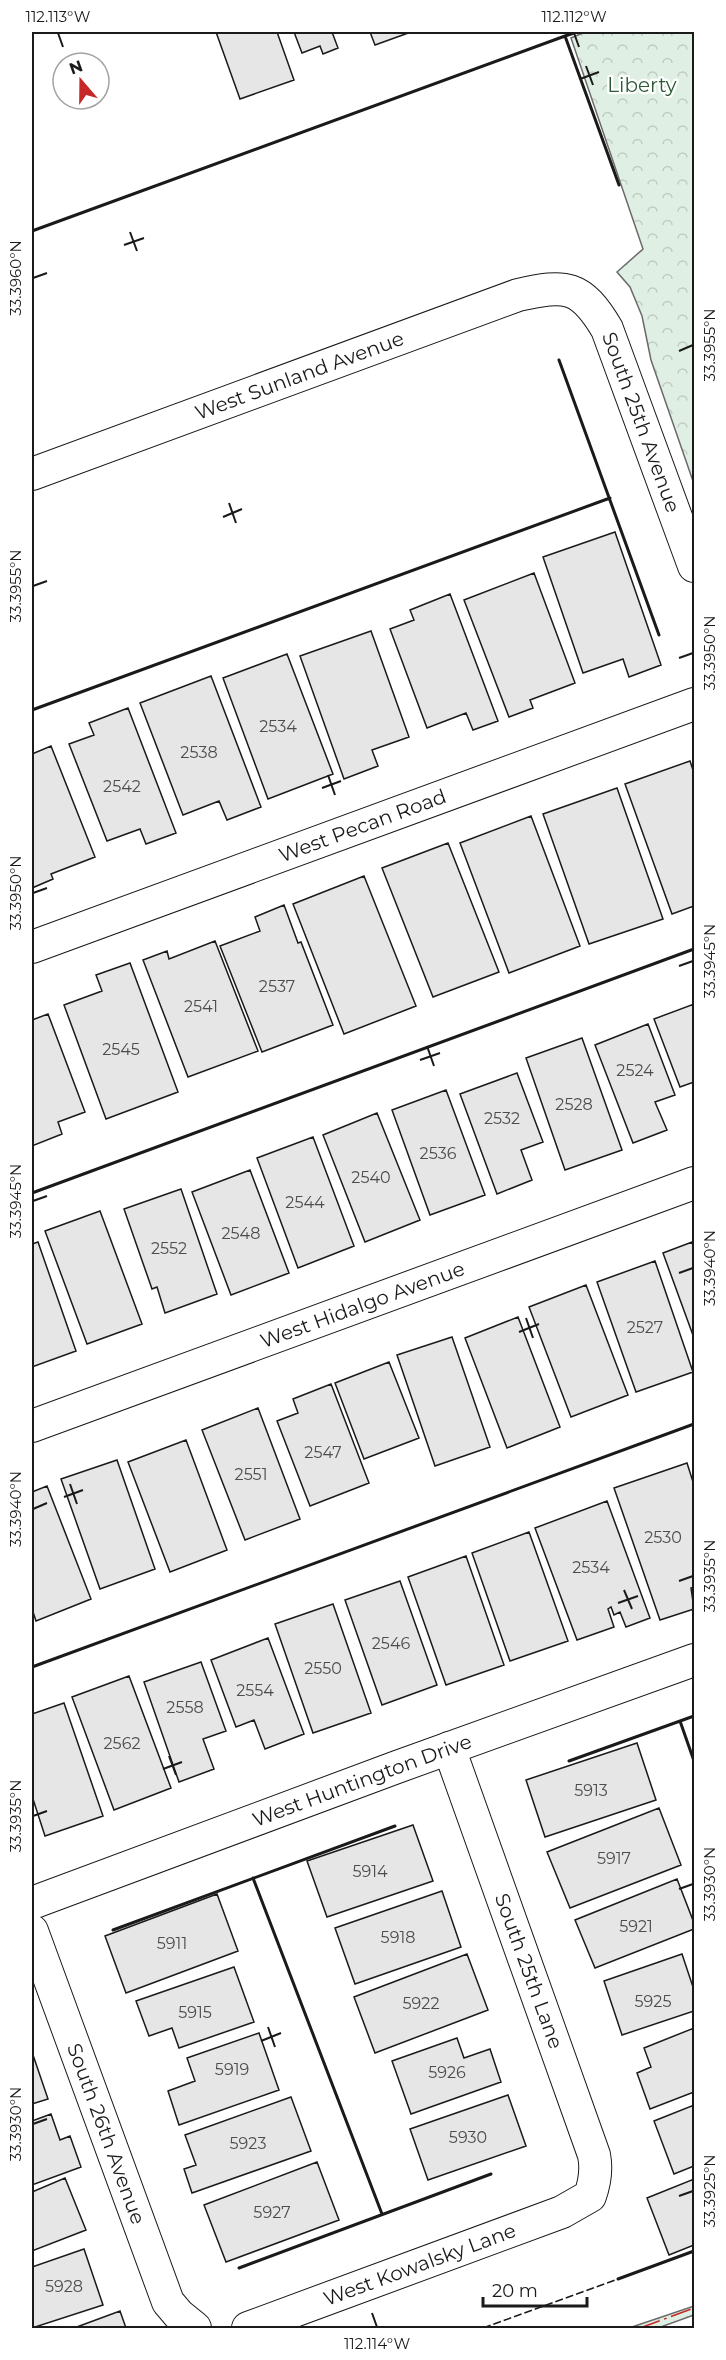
<svg xmlns="http://www.w3.org/2000/svg" width="726" height="2360" font-family="Montserrat,sans-serif">
<style>
.grass{fill:url(#grass-tufts);stroke:#6a6a6a;stroke-width:1.5}
.park{fill:url(#park-crowns);stroke:#6a6a6a;stroke-width:1.5}
.building{fill:#e6e6e6;stroke:#1a1a1a;stroke-width:1.5}
.lines{fill:none;stroke-linecap:round;stroke-linejoin:round}
.street-casing{stroke:#1a1a1a;stroke-width:34}
.street{stroke:#fff;stroke-width:32}
.fence{stroke:#1a1a1a;stroke-width:1.5;stroke-dasharray:8 3;stroke-linecap:butt}
.wall{stroke:#1a1a1a;stroke-width:3}
.power{stroke:#c62828;stroke-width:1.5;stroke-dasharray:21 4.5 3 4.5;stroke-linecap:butt}
.ticks{fill:none;stroke:#1a1a1a;stroke-width:2}
.labels{text-anchor:middle;stroke-width:4.5;stroke-linejoin:round;paint-order:stroke}
.number-label{font-size:16px;fill:#4d4d4d}
.park-label{font-size:20px;fill:#2b5a34;stroke:#fff}
.street-label{font-size:20px;fill:#1a1a1a;stroke:#fff}
.neatline{fill:none;stroke:#1a1a1a;stroke-width:2}
.ticks-label{font-size:15px;text-anchor:middle;fill:#1a1a1a}
</style>
<defs>
<pattern id="grass-tufts" width="24" height="20" patternUnits="userSpaceOnUse" patternTransform="scale(1.5)"><rect width="24" height="20" fill="#e0efe3"/><path d="M3 7l-1-3M5 7V3M7 7l1-3M15 17l-1-3M17 17v-4M19 17l1-3" fill="none" stroke="#c0ccc2"/></pattern>
<pattern id="park-crowns" width="20" height="18" patternUnits="userSpaceOnUse" patternTransform="scale(1.5)"><rect width="20" height="18" fill="#e0efe3"/><path d="M2 6a3 3 0 1 1 6 0M12 15a3 3 0 1 1 6 0" fill="none" stroke="#c0ccc2"/></pattern>
</defs>
<rect width="100%" height="100%" fill="#fff"/>
<path class="grass" d="M694,2306V2315L658,2328H629Z"/>
<path class="park" d="M585,32H694V484L651,360L642,316L630,287L617,272L643,249L571,38Z"/>
<path class="building" d="M216,32H277L294,80L240,99Z
M294,32H332L338,48L323,54L320,46L302,53Z
M370,32H411L375,45Z
M615,532L661,665L629,677L623,659L583,673L543,557Z
M534,573L575,683L530,700L533,708L509,717L464,600Z
M450,594L498,721L473,730L466,713L427,728L390,629L414,620L410,610Z
M371,631L409,737L372,750L378,766L344,779L300,656Z
M287,654L333,774L268,799L223,678Z
M211,676L261,807L227,820L219,801L183,815L140,703Z
M128,708L176,833L146,844L140,829L107,841L69,744L94,735L89,723Z
M51,746L95,857L51,874L53,879L32,888V754Z
M690,761L694,773V906L672,914L625,784Z
M617,788L663,919L589,944L543,814Z
M531,816L580,946L509,973L460,843Z
M448,843L499,972L433,997L382,868Z
M364,876L416,1006L344,1034L293,904Z
M284,905L298,943L301,942L333,1025L262,1052L220,946L260,931L255,917Z
M215,941L258,1051L188,1077L143,960L167,951L169,959Z
M130,963L178,1092L106,1119L64,1005L102,991L96,975Z
M694,1004V1082L680,1087L654,1019Z
M48,1014L85,1112L58,1122L62,1134L32,1146V1020Z
M648,1024L675,1095L655,1102L667,1130L633,1143L595,1045Z
M582,1038L622,1150L565,1170L526,1058Z
M517,1073L543,1142L521,1150L532,1180L497,1194L460,1094Z
M446,1090L485,1195L430,1215L392,1110Z
M377,1113L420,1220L365,1242L323,1135Z
M313,1137L354,1246L298,1268L257,1158Z
M250,1170L289,1273L231,1295L192,1192Z
M181,1189L217,1294L165,1313L157,1287L152,1289L124,1209Z
M100,1211L142,1324L87,1344L45,1231Z
M38,1242L76,1351L32,1367V1244Z
M692,1242L694,1249V1338L663,1253Z
M655,1261L693,1372L636,1392L597,1282Z
M586,1285L628,1395L571,1417L529,1307Z
M518,1317L560,1427L507,1448L465,1338Z
M452,1337L490,1447L435,1466L397,1355Z
M389,1362L419,1438L364,1459L335,1383Z
M331,1384L369,1483L310,1506L277,1421L298,1413L293,1399Z
M258,1408L300,1519L245,1540L202,1430Z
M186,1440L227,1550L170,1572L128,1462Z
M117,1460L155,1569L100,1589L61,1479Z
M687,1463L694,1485V1587L691,1588L694,1609L660,1620L614,1488Z
M47,1486L91,1599L36,1621L32,1609V1492Z
M607,1501L650,1618L626,1627L620,1612L614,1615L611,1607L608,1609L614,1627L577,1640L535,1528Z
M529,1532L568,1641L510,1661L472,1553Z
M466,1556L504,1665L446,1685L408,1577Z
M400,1581L437,1685L382,1705L345,1600Z
M333,1604L371,1713L313,1733L275,1624Z
M268,1638L304,1734L265,1749L254,1720L236,1727L211,1660Z
M201,1662L226,1731L203,1739L214,1769L179,1782L144,1682Z
M129,1676L171,1788L114,1810L72,1697Z
M64,1703L103,1816L45,1836L32,1796V1714Z
M637,1743L656,1800L545,1837L526,1780Z
M659,1808L681,1865L570,1908L547,1852Z
M413,1825L433,1881L327,1917L307,1861Z
M677,1879L694,1923V1929L595,1968L575,1920Z
M442,1891L461,1947L355,1984L335,1928Z
M217,1894L238,1951L126,1993L105,1936Z
M467,1954L488,2010L375,2053L354,1997Z
M682,1954L694,1990V2011L622,2035L604,1981Z
M234,1967L254,2022L179,2048L172,2028L149,2036L136,2001Z
M694,2028V2092L650,2109L637,2073L651,2067L644,2048Z
M259,2033L279,2090L179,2125L168,2091L195,2081L187,2058Z
M457,2038L464,2058L490,2049L501,2082L411,2114L392,2061Z
M32,2052L48,2099L32,2104Z
M508,2095L526,2146L428,2180L410,2129Z
M291,2097L311,2151L192,2193L184,2169L196,2165L185,2135Z
M694,2105V2166L674,2174L654,2121Z
M51,2114L60,2140L70,2136L81,2167L32,2185V2121Z
M317,2162L339,2220L226,2262L204,2205Z
M65,2178L86,2230L32,2251V2192Z
M694,2179V2245L669,2255L647,2198Z
M84,2249L103,2305L32,2328V2267Z
M120,2311L126,2328H74Z"/>
<g class="lines">
<g class="street-casing">
<g id="street">
<path id="s1" d="M32,474L518,295C566,284 581,285 607,329L694,566"/>
<path id="s2" d="M32,947L694,704"/>
<path id="s3" d="M32,1426L694,1183"/>
<path id="s4" d="M32,1903L397,1767L694,1660"/>
<path id="s5" d="M32,1931L168,2302L179,2315L195,2328"/>
<path id="s6" d="M248,2328L562,2212L590,2196C595,2182 597,2170 594,2155L449,1748"/>
</g>
</g>
<use href="#street" class="street"/>
<path class="fence" d="M483,2328L618,2279"/>
<path class="wall" d="M577,32L565,36L619,185
M32,231L565,36
M559,360L659,635
M32,710L610,498
M32,1193L694,949
M32,1667L694,1424
M680,1721L694,1761
M569,1761L694,1716
M253,1878L382,2214
M113,1930L395,1826
M239,2268L491,2174
M618,2279L694,2251"/>
<path class="power" d="M640,2328L694,2308"/>
</g>
<path class="ticks" d="M58,33L63,47M574,33L579,47M586,66L593,85M580,79L599,72M130,232L137,251M124,245L144,238M33,278L47,273M679,351L693,345M229,503L236,523M223,517L242,509M33,586L47,581M679,658L693,653M328,775L335,795M322,788L341,781M33,893L47,888M679,966L693,961M427,1046L434,1066M420,1060L440,1053M33,1201L47,1196M679,1273L693,1268M526,1318L533,1338M519,1332L539,1324M70,1484L77,1504M64,1497L83,1490M33,1509L47,1503M679,1581L693,1576M624,1590L632,1609M618,1603L638,1596M169,1756L176,1775M163,1769L182,1762M33,1816L47,1811M679,1889L693,1884M268,2027L275,2047M261,2041L281,2033M33,2124L47,2119M679,2196L693,2191M372,2313L377,2327"/>
<g class="labels">
<g class="number-label">
<text x="278" y="732">2534</text>
<text x="199" y="758">2538</text>
<text x="122" y="792">2542</text>
<text x="277" y="992">2537</text>
<text x="201" y="1012">2541</text>
<text x="121" y="1055">2545</text>
<text x="635" y="1076">2524</text>
<text x="574" y="1110">2528</text>
<text x="502" y="1124">2532</text>
<text x="438" y="1159">2536</text>
<text x="371" y="1183">2540</text>
<text x="305" y="1208">2544</text>
<text x="241" y="1239">2548</text>
<text x="169" y="1254">2552</text>
<text x="645" y="1333">2527</text>
<text x="323" y="1458">2547</text>
<text x="251" y="1480">2551</text>
<text x="663" y="1543">2530</text>
<text x="591" y="1573">2534</text>
<text x="391" y="1649">2546</text>
<text x="323" y="1674">2550</text>
<text x="255" y="1696">2554</text>
<text x="185" y="1713">2558</text>
<text x="122" y="1749">2562</text>
<text x="591" y="1796">5913</text>
<text x="614" y="1864">5917</text>
<text x="370" y="1877">5914</text>
<text x="636" y="1932">5921</text>
<text x="398" y="1943">5918</text>
<text x="172" y="1949">5911</text>
<text x="653" y="2007">5925</text>
<text x="421" y="2009">5922</text>
<text x="195" y="2018">5915</text>
<text x="232" y="2075">5919</text>
<text x="447" y="2078">5926</text>
<text x="468" y="2143">5930</text>
<text x="248" y="2149">5923</text>
<text x="272" y="2218">5927</text>
<text x="64" y="2292">5928</text>
</g>
<g class="park-label">
<text x="642" y="92">Liberty</text>
</g>
<g class="street-label">
<text dy="7" stroke="none"><textPath href="#s1" startOffset="285">West Sunland Avenue</textPath></text>
<text dy="7" stroke="none"><textPath href="#s1" startOffset="724">South 25th Avenue</textPath></text>
<text dy="7" stroke="none"><textPath href="#s2" startOffset="352">West Pecan Road</textPath></text>
<text dy="7" stroke="none"><textPath href="#s3" startOffset="352">West Hidalgo Avenue</textPath></text>
<text dy="7" stroke="none"><textPath href="#s4" startOffset="352">West Huntington Drive</textPath></text>
<text transform="translate(529 1971) rotate(70)" y="7">South 25th Lane</text>
<text dy="7" stroke="none"><textPath href="#s5" startOffset="216">South 26th Avenue</textPath></text>
<text dy="7" stroke="none"><textPath href="#s6" startOffset="183">West Kowalsky Lane</textPath></text>
</g>
</g>
<rect width="726" height="2360" fill="none" stroke="#ffffff" stroke-width="66"/>
<g transform="translate(81 81) rotate(340)"><circle r="28" fill="#ffffff" stroke="#a3a3a3" stroke-width="1.5"/>
<path d="M0-4.5L10 22L0 15L-10 22Z" fill="#c62828"/>
<text y="-9" font-size="16" font-weight="bold" text-anchor="middle" fill="#1a1a1a">N</text>
</g>
<path d="M483 2297v9h104v-9" fill="none" stroke="#1a1a1a" stroke-width="3"/>
<text x="492" y="2297" font-size="18" fill="#1a1a1a" stroke="#ffffff" stroke-width="4.5" paint-order="stroke">20 m</text>
<rect x="33" y="33" width="660" height="2294" class="neatline"/>
<g class="ticks-label">
<text x="58" y="22">112.113°W</text>
<text x="574" y="22">112.112°W</text>
<text transform="translate(16 278) rotate(-90)" y="5">33.3960°N</text>
<text transform="translate(710 345) rotate(-90)" y="5">33.3955°N</text>
<text transform="translate(16 586) rotate(-90)" y="5">33.3955°N</text>
<text transform="translate(710 653) rotate(-90)" y="5">33.3950°N</text>
<text transform="translate(16 893) rotate(-90)" y="5">33.3950°N</text>
<text transform="translate(710 961) rotate(-90)" y="5">33.3945°N</text>
<text transform="translate(16 1201) rotate(-90)" y="5">33.3945°N</text>
<text transform="translate(710 1268) rotate(-90)" y="5">33.3940°N</text>
<text transform="translate(16 1509) rotate(-90)" y="5">33.3940°N</text>
<text transform="translate(710 1576) rotate(-90)" y="5">33.3935°N</text>
<text transform="translate(16 1816) rotate(-90)" y="5">33.3935°N</text>
<text transform="translate(710 1884) rotate(-90)" y="5">33.3930°N</text>
<text transform="translate(16 2124) rotate(-90)" y="5">33.3930°N</text>
<text transform="translate(710 2191) rotate(-90)" y="5">33.3925°N</text>
<text x="377" y="2349">112.114°W</text>
</g>
</svg>
